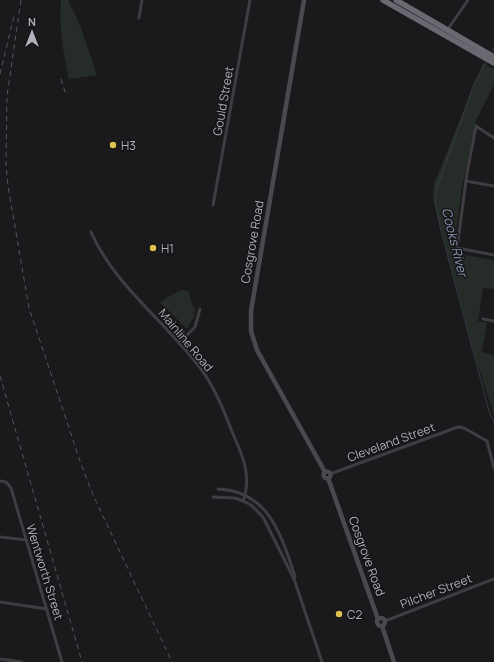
<svg xmlns="http://www.w3.org/2000/svg" width="494" height="662" font-family="Manrope,sans-serif">
	<style>
		.green { fill: #262d28 }
		.lines { fill: none; stroke-linecap: round; stroke-linejoin: round }
		.stream { stroke: #353b43; stroke-width: 1 }
		.street { stroke: #3d3d42; stroke-width: 3 }
		.secondary { stroke: #494a50; stroke-width: 4.5 }
		.highway { stroke: #686971; stroke-width: 5.5 }
		.rail { stroke: #54555b; stroke-width: 1; stroke-dasharray: 5 4; stroke-linecap: butt }
		.poi-dot { fill: #dec250; stroke: #151517; stroke-width: 1.5 }
		.labels { text-anchor: middle; dominant-baseline: central; stroke-width: 3; stroke-linejoin: round; paint-order: stroke }
		.street-label { font-size: 12px; fill: #aeb0ba; stroke: #151517 }
		.poi-label { font-size: 12px; fill: #aeb0ba; stroke: #151517; text-anchor: start }
		.water-label { font-size: 13px; font-style: italic; fill: #8998b0; stroke: #151517 }
	</style>
	<rect width="100%" height="100%" fill="#1a1a1c"/>
	<g class="green">
		<path d="M61,0H68L80,25L97,75L69,79C63,52 59,28 61,0Z"/>
		<polygon points="483,63 494,69 494,85 476,120 462,187 453,253 494,260 494,289 483,288 478,321 487,323 482,352 494,355 494,415 474,353 433,199 434,184"/>
		<polygon points="182,290 188,291 193,307 195,307 194,317 187,329 160,302 167,298 167,297"/>
	</g>
	<g class="lines">
		<g class="stream">
			<polyline points="491,53 494,48"/>
			<polyline points="487,61 474,84 437,188 435,201 441,231 489,411 494,423"/>
		</g>
		<g class="street">
			<polyline points="139,18 142,0"/>
			<polyline points="448,29 468,0"/>
			<polyline points="494,138 476,126 467,173 457,248 494,255"/>
			<polyline points="466,181 494,186"/>
			<polyline points="213,205 250,0"/>
			<path d="M91,232C114,285 167,323 201,369C215,388 224,411 233,434C243,456 252,477 243,501"/>
			<polyline points="483,319 494,321"/>
			<polyline points="179,343 195,327 200,309"/>
			<polyline points="330,474 458,427 464,428 487,441 494,468"/>
			<polyline points="0,481 6,482 11,488 62,662"/>
			<path d="M218,489C269,491 281,535 295,576L294,579"/>
			<polyline points="213,497 235,498 243,501 251,505 263,517 294,579 322,662"/>
			<polyline points="0,537 26,540"/>
			<polyline points="0,602 47,609"/>
			<polyline points="385,621 494,579"/>
			<polyline points="0,659 22,662"/>
		</g>
		<g class="secondary">
			<polyline points="304,0 251,311 251,331 257,350 325,472"/>
			<circle cx="327" cy="475" r="3.5"/>
			<polyline points="328,478 378,619"/>
			<circle cx="381" cy="622" r="4"/>
			<polyline points="382,626 394,662"/>
		</g>
		<g class="highway">
			<polyline points="383,0 494,63"/>
			<polyline points="396,0 494,57"/>
		</g>
		<g class="rail">
			<polyline points="21,0 7,96 6,163 8,186 29,308 81,464 93,495 172,662"/>
			<polyline points="0,74 14,16"/>
			<polyline points="61,79 66,95"/>
			<polyline points="0,376 82,662"/>
		</g>
	</g>
	<g class="poi-dot">
		<circle cx="113" cy="145" r="4"/>
		<circle cx="153" cy="248" r="4"/>
		<circle cx="339" cy="614" r="4"/>
	</g>
	<g class="labels">
		<g class="street-label">
			<text transform="translate(223 101) rotate(-80)">Gould Street</text>
			<text transform="translate(252 242) rotate(-80)">Cosgrove Road</text>
			<text transform="translate(186 340) rotate(50)">Mainline Road</text>
			<text transform="translate(391 442) rotate(-20)">Cleveland Street</text>
			<text transform="translate(367 556) rotate(70)">Cosgrove Road</text>
			<text transform="translate(45 572) rotate(73)">Wentworth Street</text>
			<text transform="translate(436 591) rotate(-21)">Pilcher Street</text>
		</g>
		<g class="poi-label">
			<text x="121" y="145">H3</text>
			<text x="161" y="248">H1</text>
			<text x="347" y="614">C2</text>
		</g>
		<g class="water-label">
			<text transform="translate(455 242) rotate(76)">Cooks River</text>
		</g>
	</g>
	<g transform="translate(32 32)" stroke="#151517" stroke-width="3" paint-order="stroke">
	<path d="M0-3L7 15L0 10L-7 15Z" fill="#aeb0ba"/>
	<text y="-6" font-size="11" font-weight="bold" text-anchor="middle" fill="#aeb0ba">N</text>
	</g>
</svg>
